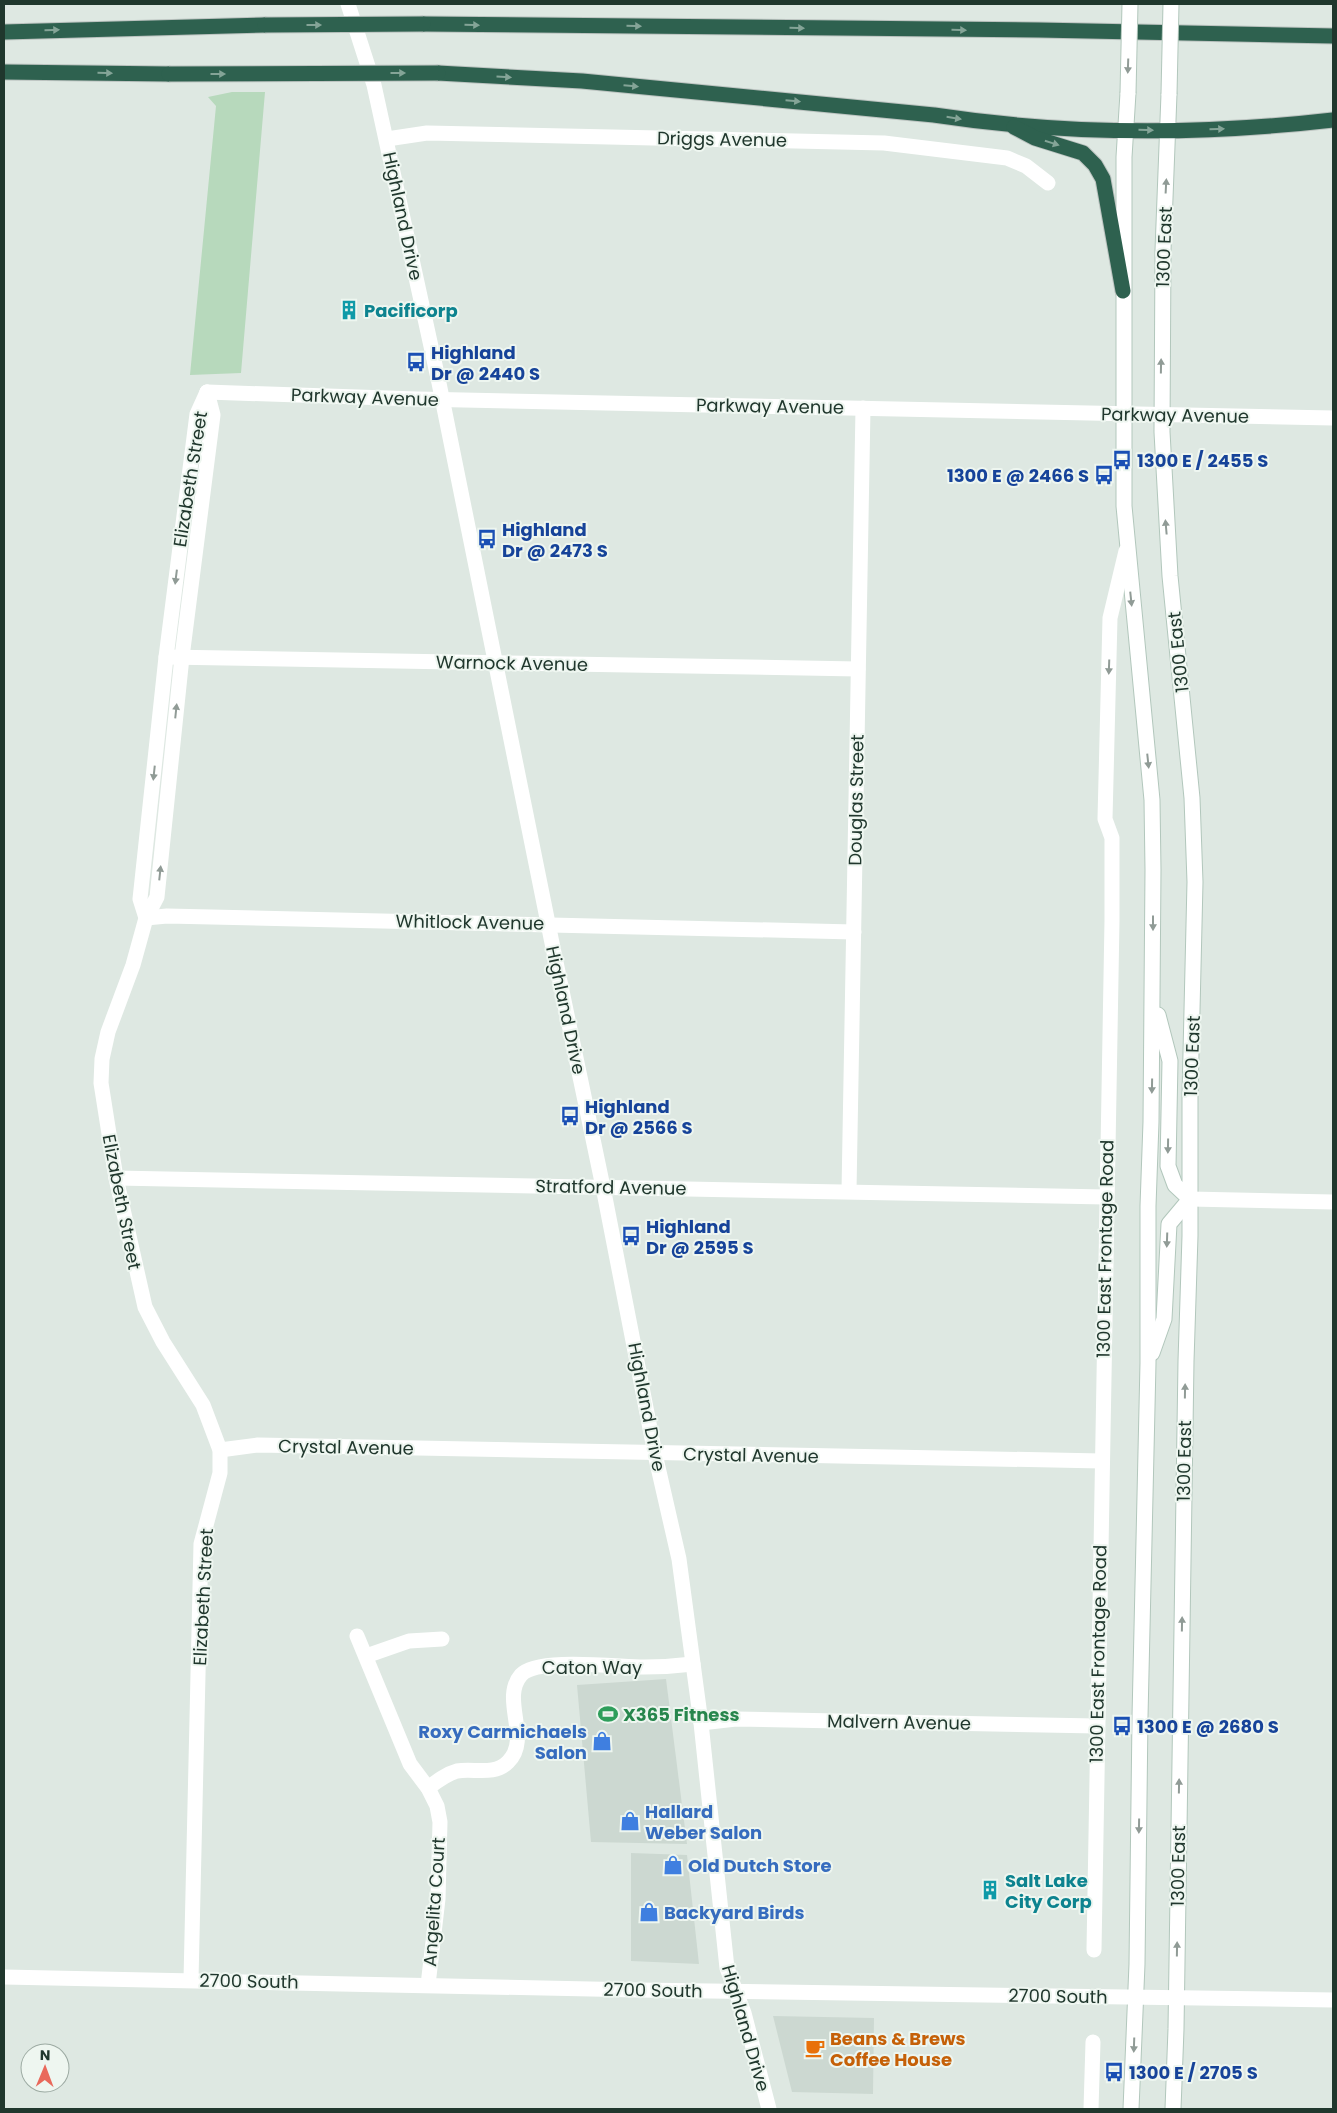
<svg xmlns="http://www.w3.org/2000/svg" width="1337" height="2113" font-family="Poppins,sans-serif">
	<style>
		.built { fill: #ccd8d1 }
		.green { fill: #b7d9bc }
		.lines { fill: none; stroke-linecap: round; stroke-linejoin: round }
		.secondary-casing { stroke: #b2c7bc; stroke-width: 17 }
		.motorway-casing { stroke: #bcc3c0; stroke-width: 17 }
		.minor { stroke: #fff; stroke-width: 15 }
		.tertiary { stroke: #fff; stroke-width: 15 }
		.secondary { stroke: #fff; stroke-width: 15 }
		.motorway { stroke: #2e614f; stroke-width: 15 }
		.secondary-bridge-casing { stroke: #b2c7bc; stroke-width: 17; stroke-linecap: butt }
		.motorway-bridge-casing { stroke: #bcc3c0; stroke-width: 17; stroke-linecap: butt }
		.secondary-bridge { stroke: #fff; stroke-width: 15 }
		.motorway-bridge { stroke: #2e614f; stroke-width: 15 }
		.oneway { fill: #84a497 }
		.oneway2 { fill: #909b96 }
		.labels { text-anchor: middle; dominant-baseline: central; stroke-width: 4; stroke-linejoin: round; paint-order: stroke }
		.street-label { font-size: 18px; fill: #20372d; stroke: #eef6f0 }
		.culture-label { font-size: 18px; font-weight: bold; fill: #0d838f; stroke: #eef6f0; text-anchor: start }
		.transit-label { font-size: 18px; font-weight: bold; fill: #164399; stroke: #eef6f0; text-anchor: start }
		.leisure-label { font-size: 18px; font-weight: bold; fill: #27864d; stroke: #eef6f0; text-anchor: start }
		.shop-label { font-size: 18px; font-weight: bold; fill: #366cbe; stroke: #eef6f0; text-anchor: start }
		.food-label { font-size: 18px; font-weight: bold; fill: #c56008; stroke: #eef6f0; text-anchor: start }
	</style>
	<rect width="100%" height="100%" fill="#dee8e2"/>
	<g class="built">
		<polygon points="666,1679 687,1844 591,1842 577,1685"/>
		<polygon points="631,1853 687,1855 699,1964 631,1961"/>
		<polygon points="773,2016 874,2018 873,2094 792,2092"/>
	</g>
	<polygon class="green" points="232,92 265,92 241,373 190,375 216,106 208,97"/>
	<g class="lines">
		<defs>
			<g id="secondary">
				<polyline points="1128,93 1124,157 1124,506 1152,800 1153,870 1151,1122 1148,1206 1148,1363 1140,1717 1137,1964 1131,2109"/>
				<polyline points="1169,94 1163,250 1162,432 1170,576 1192,798 1195,882 1190,1096 1190,1236 1186,1361 1176,2029 1173,2109"/>
				<polyline points="1152,1353 1164,1319 1169,1224 1190,1199 1175,1185 1168,1166 1170,1061 1158,1015"/>
			</g>
			<g id="motorway">
				<polyline points="423,24 1039,30 1333,36"/>
				<polyline points="4,32 265,25"/>
				<polyline points="4,72 169,74"/>
				<path d="M438,73L582,81L934,115C1065,135 1202,135 1333,120"/>
				<polyline points="1014,127 1035,138 1083,153 1095,165 1103,179 1123,291"/>
			</g>
		</defs>
		<use href="#secondary" class="secondary-casing"/>
		<use href="#motorway" class="motorway-casing"/>
		<g class="minor">
			<polyline points="387,139 427,133 884,143 1007,158 1026,166 1048,183"/>
			<polyline points="207,392 417,399 1333,418"/>
			<polyline points="166,657 858,669"/>
			<polyline points="146,918 167,916 854,932"/>
			<polyline points="146,918 140,899 166,657 197,414 207,392"/>
			<polyline points="116,1178 1106,1197"/>
			<polyline points="849,1191 863,408"/>
			<polyline points="1190,1199 1333,1202"/>
			<polyline points="220,1450 258,1445 1102,1461"/>
			<polyline points="357,1636 410,1764 428,1788 437,1806 440,1822 438,1899 428,1985"/>
			<polyline points="366,1656 409,1641 442,1639"/>
			<polyline points="701,1723 736,1719 1097,1726"/>
			<path d="M428,1788C437,1781 446,1774 457,1771C474,1768 494,1776 508,1762C532,1739 500,1699 521,1675C537,1657 618,1667 644,1667C660,1667 677,1666 693,1664"/>
			<polyline points="1094,1950 1112,920 1112,838 1105,819 1110,618 1126,551"/>
			<polyline points="191,1980 201,1544 220,1473 220,1450 203,1405 163,1342 145,1307 116,1178 101,1083 102,1059 108,1032 133,965 146,918 157,897 182,657 213,415 207,392"/>
			<polyline points="1091,2109 1093,2042"/>
		</g>
		<g class="tertiary">
			<polyline points="348,4 374,85 439,383 552,943 603,1187 655,1454 679,1559 701,1723 727,1968 744,2013 769,2109"/>
			<polyline points="4,1977 638,1990 1333,2000"/>
		</g>
		<use href="#secondary" class="secondary"/>
		<use href="#motorway" class="motorway"/>
		<defs>
			<g id="secondary-bridge">
				<polyline points="1128,93 1130,4"/>
				<polyline points="1169,94 1171,4"/>
			</g>
			<g id="motorway-bridge">
				<polyline points="265,25 423,24"/>
				<polyline points="169,74 438,73"/>
			</g>
		</defs>
		<use href="#secondary-bridge" class="secondary-bridge-casing"/>
		<use href="#motorway-bridge" class="motorway-bridge-casing"/>
		<use href="#secondary-bridge" class="secondary-bridge"/>
		<use href="#motorway-bridge" class="motorway-bridge"/>
	</g>
	<defs><path id="oneway-solid" d="M-6-.8H1V-3.2L6.5 0L1 3.2V.8H-6Z" transform="scale(1.25)"/></defs>
	<g class="oneway">
		<use href="#oneway-solid" transform="translate(314 25)"/>
		<use href="#oneway-solid" transform="translate(472 25) rotate(1)"/>
		<use href="#oneway-solid" transform="translate(634 26) rotate(1)"/>
		<use href="#oneway-solid" transform="translate(797 28) rotate(1)"/>
		<use href="#oneway-solid" transform="translate(52 30) rotate(-1)"/>
		<use href="#oneway-solid" transform="translate(959 30) rotate(1)"/>
		<use href="#oneway-solid" transform="translate(105 73) rotate(1)"/>
		<use href="#oneway-solid" transform="translate(398 73)"/>
		<use href="#oneway-solid" transform="translate(218 74)"/>
		<use href="#oneway-solid" transform="translate(504 77) rotate(3)"/>
		<use href="#oneway-solid" transform="translate(631 86) rotate(5)"/>
		<use href="#oneway-solid" transform="translate(793 101) rotate(5)"/>
		<use href="#oneway-solid" transform="translate(954 118) rotate(9)"/>
		<use href="#oneway-solid" transform="translate(1217 129) rotate(-2)"/>
		<use href="#oneway-solid" transform="translate(1146 130) rotate(1)"/>
		<use href="#oneway-solid" transform="translate(1052 143) rotate(18)"/>
	</g>
	<g class="oneway2">
		<use href="#oneway-solid" transform="translate(1128 66) rotate(92)"/>
		<use href="#oneway-solid" transform="translate(1166 186) rotate(-87)"/>
		<use href="#oneway-solid" transform="translate(1161 366) rotate(-89)"/>
		<use href="#oneway-solid" transform="translate(1166 527) rotate(-95)"/>
		<use href="#oneway-solid" transform="translate(176 577) rotate(97)"/>
		<use href="#oneway-solid" transform="translate(1131 599) rotate(84)"/>
		<use href="#oneway-solid" transform="translate(1109 667) rotate(92)"/>
		<use href="#oneway-solid" transform="translate(176 711) rotate(-84)"/>
		<use href="#oneway-solid" transform="translate(1148 761) rotate(84)"/>
		<use href="#oneway-solid" transform="translate(154 773) rotate(96)"/>
		<use href="#oneway-solid" transform="translate(160 873) rotate(-84)"/>
		<use href="#oneway-solid" transform="translate(1153 923) rotate(90)"/>
		<use href="#oneway-solid" transform="translate(1152 1086) rotate(91)"/>
		<use href="#oneway-solid" transform="translate(1168 1146) rotate(91)"/>
		<use href="#oneway-solid" transform="translate(1167 1240) rotate(92)"/>
		<use href="#oneway-solid" transform="translate(1185 1391) rotate(-89)"/>
		<use href="#oneway-solid" transform="translate(1182 1624) rotate(-89)"/>
		<use href="#oneway-solid" transform="translate(1179 1786) rotate(-89)"/>
		<use href="#oneway-solid" transform="translate(1139 1826) rotate(91)"/>
		<use href="#oneway-solid" transform="translate(1177 1949) rotate(-89)"/>
		<use href="#oneway-solid" transform="translate(1134 2045) rotate(92)"/>
	</g>
	<defs>
		<symbol id="building-bare" viewBox="-9 -9 18 18"><path d="M-4-6H4V6H1V3H-1V6H-4ZM-2.5-4.3h1.7v1.8h-1.7ZM.8-4.3h1.7v1.8H.8ZM-2.5-1h1.7V.8h-1.7ZM.8-1h1.7V.8H.8Z" fill="#0f9aa8" stroke="#eef6f0" stroke-width="2.5" paint-order="stroke"/></symbol>
		<symbol id="bus-bare" viewBox="-9 -9 18 18"><path d="M-5-6H5V4H4V6H2V4H-2V6H-4V4H-5ZM-3.5-4V0h7V-4ZM-3.5 1.2v1.5H-2V1.2ZM2 1.2v1.5H3.5V1.2Z" fill="#1a4fb4" stroke="#eef6f0" stroke-width="2.5" paint-order="stroke"/></symbol>
		<symbol id="stadium-bare" viewBox="-9 -9 18 18"><path d="M0-5a6.5 5 0 1 0 0 10a6.5 5 0 1 0 0-10ZM-3.5-1.8h7v3.6h-7Z" fill="#2e9e5b" stroke="#eef6f0" stroke-width="2.5" paint-order="stroke"/></symbol>
		<symbol id="shop-bare" viewBox="-9 -9 18 18"><path d="M-5-2.5h2.3a2.7 3.5 0 0 1 5.4 0H5L5.5 6h-11ZM-1.5-2.5h3a1.5 2.3 0 0 0-3 0Z" fill="#3f7fe0" stroke="#eef6f0" stroke-width="2.5" paint-order="stroke"/></symbol>
		<symbol id="cafe-bare" viewBox="-9 -9 18 18"><path d="M-5.5-4.5H6V0H3Q3 3.5 0 3.5H-2.5Q-5.5 3.5-5.5 0ZM3-3.2v2h1.7v-2ZM-6 4.5H4V6H-6Z" fill="#e8710a" stroke="#eef6f0" stroke-width="2.5" paint-order="stroke"/></symbol>
	</defs>
	<g fill-rule="evenodd">
		<use href="#building-bare" x="335" y="296" width="28" height="28"/>
		<use href="#bus-bare" x="402" y="348" width="28" height="28"/>
		<use href="#bus-bare" x="1108" y="446" width="28" height="28"/>
		<use href="#bus-bare" x="1090" y="461" width="28" height="28"/>
		<use href="#bus-bare" x="473" y="525" width="28" height="28"/>
		<use href="#bus-bare" x="556" y="1102" width="28" height="28"/>
		<use href="#bus-bare" x="617" y="1222" width="28" height="28"/>
		<use href="#stadium-bare" x="594" y="1700" width="28" height="28"/>
		<use href="#bus-bare" x="1108" y="1712" width="28" height="28"/>
		<use href="#shop-bare" x="588" y="1727" width="28" height="28"/>
		<use href="#shop-bare" x="616" y="1807" width="28" height="28"/>
		<use href="#shop-bare" x="659" y="1851" width="28" height="28"/>
		<use href="#building-bare" x="976" y="1876" width="28" height="28"/>
		<use href="#shop-bare" x="635" y="1898" width="28" height="28"/>
		<use href="#cafe-bare" x="801" y="2034" width="28" height="28"/>
		<use href="#bus-bare" x="1100" y="2058" width="28" height="28"/>
	</g>
	<g class="labels">
		<g class="street-label">
			<text transform="translate(722 139) rotate(1)">Driggs Avenue</text>
			<text transform="translate(403 216) rotate(78)">Highland Drive</text>
			<text transform="translate(1164 247) rotate(-88)">1300 East</text>
			<text transform="translate(365 397) rotate(2)">Parkway Avenue</text>
			<text transform="translate(770 406) rotate(1)">Parkway Avenue</text>
			<text transform="translate(1175 415) rotate(1)">Parkway Avenue</text>
			<text transform="translate(190 479) rotate(-81)">Elizabeth Street</text>
			<text transform="translate(1178 652) rotate(-96)">1300 East</text>
			<text transform="translate(512 663) rotate(1)">Warnock Avenue</text>
			<text transform="translate(856 800) rotate(-89)">Douglas Street</text>
			<text transform="translate(470 922) rotate(1)">Whitlock Avenue</text>
			<text transform="translate(566 1010) rotate(78)">Highland Drive</text>
			<text transform="translate(1192 1056) rotate(-88)">1300 East</text>
			<text transform="translate(611 1187) rotate(1)">Stratford Avenue</text>
			<text transform="translate(122 1202) rotate(79)">Elizabeth Street</text>
			<text transform="translate(1105 1249) rotate(-89)">1300 East Frontage Road</text>
			<text transform="translate(647 1407) rotate(79)">Highland Drive</text>
			<text transform="translate(346 1447) rotate(1)">Crystal Avenue</text>
			<text transform="translate(751 1455) rotate(1)">Crystal Avenue</text>
			<text transform="translate(1184 1461) rotate(-89)">1300 East</text>
			<text transform="translate(203 1597) rotate(-87)">Elizabeth Street</text>
			<text transform="translate(1098 1654) rotate(-89)">1300 East Frontage Road</text>
			<text x="592" y="1667">Caton Way</text>
			<text transform="translate(899 1722) rotate(1)">Malvern Avenue</text>
			<text transform="translate(1178 1866) rotate(-89)">1300 East</text>
			<text transform="translate(434 1902) rotate(-86)">Angelita Court</text>
			<text transform="translate(249 1981) rotate(1)">2700 South</text>
			<text transform="translate(653 1990) rotate(1)">2700 South</text>
			<text transform="translate(1058 1996) rotate(1)">2700 South</text>
			<text transform="translate(746 2028) rotate(74)">Highland Drive</text>
		</g>
		<g class="culture-label">
			<text x="364" y="310">Pacificorp</text>
			<text x="1005" y="1880">Salt Lake<tspan x="1005" dy="21">City Corp</tspan></text>
		</g>
		<g class="transit-label">
			<text x="431" y="352">Highland<tspan x="431" dy="21">Dr @ 2440 S</tspan></text>
			<text x="1137" y="460">1300 E / 2455 S</text>
			<text x="1089" y="475" text-anchor="end">1300 E @ 2466 S</text>
			<text x="502" y="529">Highland<tspan x="502" dy="21">Dr @ 2473 S</tspan></text>
			<text x="585" y="1106">Highland<tspan x="585" dy="21">Dr @ 2566 S</tspan></text>
			<text x="646" y="1226">Highland<tspan x="646" dy="21">Dr @ 2595 S</tspan></text>
			<text x="1137" y="1726">1300 E @ 2680 S</text>
			<text x="1129" y="2072">1300 E / 2705 S</text>
		</g>
		<g class="leisure-label">
			<text x="623" y="1714">X365 Fitness</text>
		</g>
		<g class="shop-label">
			<text x="587" y="1731" text-anchor="end">Roxy Carmichaels<tspan x="587" dy="21">Salon</tspan></text>
			<text x="645" y="1811">Hallard<tspan x="645" dy="21">Weber Salon</tspan></text>
			<text x="688" y="1865">Old Dutch Store</text>
			<text x="664" y="1912">Backyard Birds</text>
		</g>
		<g class="food-label">
			<text x="830" y="2038">Beans &amp; Brews<tspan x="830" dy="21">Coffee House</tspan></text>
		</g>
	</g>
	<rect width="1337" height="2113" fill="none" stroke="#20372d" stroke-width="10"/>
	<g transform="translate(45 2068) rotate(1)"><circle r="24" fill="#eef6f0" stroke="#9caaa2"/>
	<path d="M0-4L9 19L0 12L-9 19Z" fill="#e9695b"/>
	<text y="-8" font-size="14" font-weight="bold" text-anchor="middle" fill="#20372d">N</text>
	</g>
</svg>
